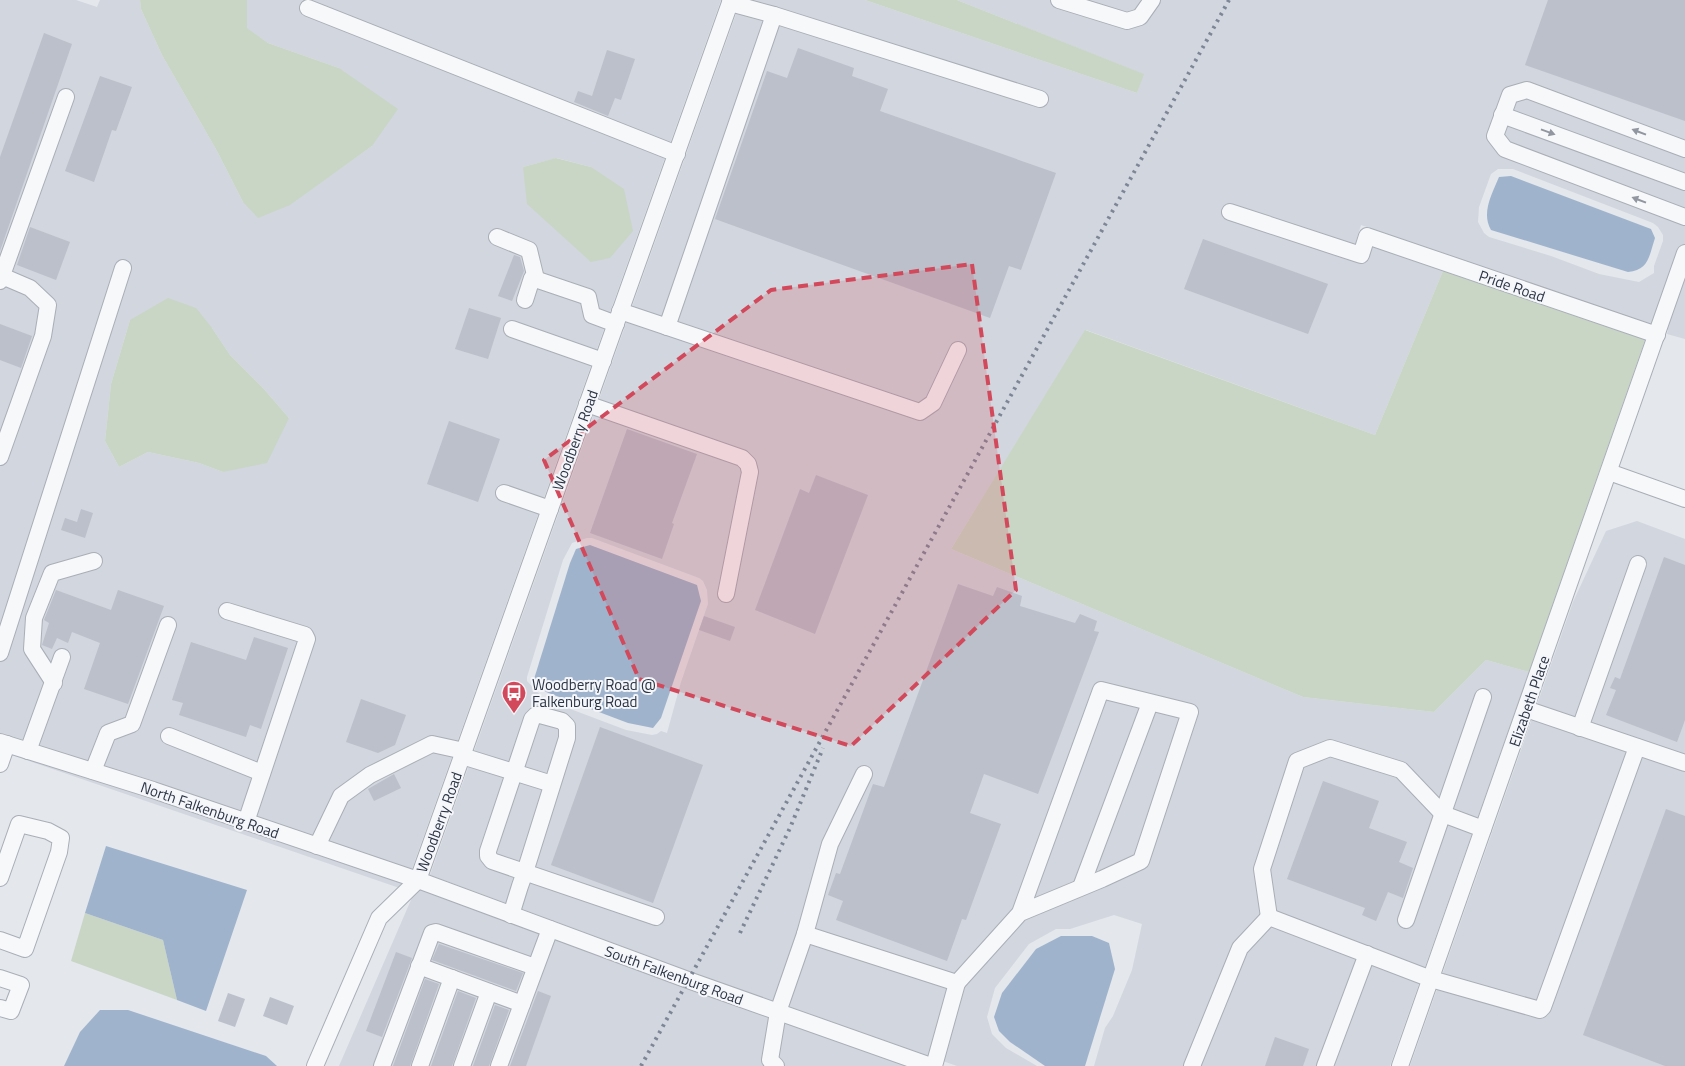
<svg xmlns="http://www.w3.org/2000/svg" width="1685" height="1066" font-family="'Titillium Web',sans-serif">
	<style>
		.built { fill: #d2d6de; fill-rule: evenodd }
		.green { fill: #c9d6c5 }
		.water { fill: #9fb4cc }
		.building { fill: #bbc0ca }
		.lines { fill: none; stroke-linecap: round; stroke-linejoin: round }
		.minor-casing { stroke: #a9aeb7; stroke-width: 18 }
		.minor { stroke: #f7f8fa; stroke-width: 16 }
		.rail { stroke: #7d8696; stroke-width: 4; stroke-dasharray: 2.5 5; stroke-linecap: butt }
		.oneway { fill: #9196a0 }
		.marked { fill: #d1495b; fill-opacity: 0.2; stroke: #d1495b; stroke-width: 4; stroke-dasharray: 10 6; stroke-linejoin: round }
		.labels { text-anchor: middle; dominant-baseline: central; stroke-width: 4; stroke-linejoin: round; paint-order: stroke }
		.street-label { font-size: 15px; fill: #2b3445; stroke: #f4f6f9 }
		.poi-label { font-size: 15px; fill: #2b3445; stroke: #f4f6f9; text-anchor: start }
	</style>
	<rect width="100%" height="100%" fill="#e4e7ec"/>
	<g class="built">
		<path d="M0,0H76L97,7L100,0H140L141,9L162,55L217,151L243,202L290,204L372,146L339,68L268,43L246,28L247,0H721L412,869L156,783L0,734ZM557,158L591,167H523ZM130,320L212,328L230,355L263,388L289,418L223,472L199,463L148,452L119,467L105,441L111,384Z"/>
		<path d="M741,0H865L1137,93L1143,74L957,0H1685V339L1667,334L1668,330L1361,225L1356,241L1443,271L1375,435L1086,330L951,549L1303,697L1434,712L1486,660L1529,672L1390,1066H1094L1105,1028L1113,1016L1132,970L1142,924L1114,915L1070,929H1056L1029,944L995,988L987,1017L992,1034L1006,1048L1037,1066H957L696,974L430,875ZM1498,169H1513L1653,223L1658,227L1663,235V241L1654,266V273L1639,282L1599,274L1551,256L1489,237L1484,233L1478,222L1479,207L1491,174ZM587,538H592L699,578L703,581L707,590L708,604L681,682L667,733L661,731L657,734L652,735L626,730L544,699L527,681V677L563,560L572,543Z"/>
		<polygon points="1637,521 1685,539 1685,1066 1410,1066 1573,602 1606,531"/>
		<polygon points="0,751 151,798 415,888 688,989 907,1066 339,1066 414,893"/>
	</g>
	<g class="green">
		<polygon points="140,0 247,0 247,28 268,43 339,68 398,109 372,146 290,205 258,218 243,202 217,151 162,55 141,9"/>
		<polygon points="865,0 957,0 1144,74 1137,93"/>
		<polygon points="556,158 591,167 624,189 633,231 610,258 591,262 527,204 523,167"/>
		<polygon points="1443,271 1645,340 1529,672 1486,660 1434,712 1303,697 951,549 1085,330 1375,435"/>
		<polygon points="168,298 196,308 212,328 230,355 263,388 289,418 267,463 223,472 199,463 148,452 119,467 105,441 111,384 130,320"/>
		<polygon points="85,913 163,940 177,1000 71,961"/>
	</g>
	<g class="water">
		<path d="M1511,176L1651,229L1655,238C1649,256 1649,270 1628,272L1491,230C1481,213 1492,194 1499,177Z"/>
		<polygon points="590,545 697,585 701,601 661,718 653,728 628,723 546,692 534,679 570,563 576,549"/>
		<polygon points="106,846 247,890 206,1011 177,1000 163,940 85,913"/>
		<polygon points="1061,936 1092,936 1109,943 1115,969 1085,1066 1045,1066 1010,1042 999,1031 994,1017 1002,993 1036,949"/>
		<polygon points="100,1010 128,1010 266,1056 277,1066 64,1066 80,1032"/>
	</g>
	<g class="building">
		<polygon points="1548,0 1685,0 1685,121 1525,65"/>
		<polygon points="44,33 72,44 0,251 0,157"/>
		<polygon points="798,48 854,68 852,76 888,89 880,111 1056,173 1021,270 1009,266 990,318 715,219 767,71 787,78"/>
		<polygon points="607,50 635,59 621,100 615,98 608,116 574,102 578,91 592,96"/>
		<polygon points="100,76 132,87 116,131 112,130 94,182 65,171"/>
		<polygon points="30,227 70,242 56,280 17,265"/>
		<polygon points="1203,239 1328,284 1308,334 1184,289"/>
		<polygon points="514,255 520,257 524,271 512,301 498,296"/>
		<polygon points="469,308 501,318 488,359 455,349"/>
		<polygon points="0,324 32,336 21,368 0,360"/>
		<polygon points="449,421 500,439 478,502 427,484"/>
		<polygon points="627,429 697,454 672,523 674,524 662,559 590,533"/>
		<polygon points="816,475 868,495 815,634 755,610 800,489 809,493"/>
		<polygon points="81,509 93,513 85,538 61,530 65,518 77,522"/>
		<polygon points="1664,557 1685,565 1685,720 1677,742 1606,715 1616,690 1610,688 1615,677 1620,679"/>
		<polygon points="958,584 993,596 997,587 1022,596 1020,606 1075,623 1080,614 1097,621 1094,631 1099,632 1038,794 984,774 970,813 1001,824 966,920 962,919 947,961 836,920 843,901 828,895 836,873 840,874 873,784 884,787"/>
		<polygon points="56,590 111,610 118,590 164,606 128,704 84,689 100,643 72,632 68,643 57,638 52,649 42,645 49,623 44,620"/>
		<polygon points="704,616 735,627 730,641 699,630"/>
		<polygon points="254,637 288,648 261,729 250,725 246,737 179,715 183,703 172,700 191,642 246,660"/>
		<polygon points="361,699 406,715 395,745 378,753 346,742"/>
		<polygon points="600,727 703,765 653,903 551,865"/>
		<polygon points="394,774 401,788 374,801 368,789"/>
		<polygon points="1323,781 1379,801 1369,828 1407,842 1399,862 1413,868 1403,898 1388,892 1376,921 1362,915 1365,908 1287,879"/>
		<polygon points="1666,809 1685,816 1685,1066 1665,1066 1583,1035"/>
		<polygon points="439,944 523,973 516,991 432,960"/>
		<polygon points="396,952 412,958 382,1037 366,1031"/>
		<polygon points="425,979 439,984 410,1066 393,1066"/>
		<polygon points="458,991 476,998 452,1066 431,1066"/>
		<polygon points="538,991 551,996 526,1066 510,1066"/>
		<polygon points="228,993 245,999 235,1027 218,1021"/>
		<polygon points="270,997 294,1006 287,1025 263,1016"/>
		<polygon points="495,1005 509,1010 489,1066 473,1066"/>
		<polygon points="1275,1037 1309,1049 1303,1066 1265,1066"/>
	</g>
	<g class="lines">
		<defs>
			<g id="minor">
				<polyline points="1059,0 1127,21 1140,17 1152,0"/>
				<polyline points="730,3 774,15 1040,99"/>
				<polyline points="308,8 677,154"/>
				<polyline points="1502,115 1685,182"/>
				<polyline points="1685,149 1527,90 1510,95 1495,136 1505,149 1685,217"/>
				<polyline points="1230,212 1361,255 1367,236 1657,335"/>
				<polyline points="497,237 529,250 536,279"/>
				<polyline points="0,281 66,97"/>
				<polyline points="525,300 532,278 588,297 592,315 616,324"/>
				<polyline points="620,311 920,412 933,403 958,350"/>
				<polyline points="667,327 774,15"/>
				<polyline points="512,329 603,361"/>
				<polyline points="587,404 742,458 748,464 750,472 726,594"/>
				<polyline points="0,457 43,336 48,305 30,288 2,276"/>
				<polyline points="1609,472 1685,499"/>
				<polyline points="504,493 550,509"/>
				<polyline points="227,611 305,635 307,639 246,822"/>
				<polyline points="0,653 123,268"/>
				<polyline points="54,683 32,649 34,618 52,573 94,561"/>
				<polyline points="1526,709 1685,763"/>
				<polyline points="1580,728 1638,564"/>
				<polyline points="169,736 262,773"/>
				<polyline points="0,742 153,790 418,880 688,980 931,1066"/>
				<polyline points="28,751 62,657"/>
				<polyline points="462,756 552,784"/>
				<polyline points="0,764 7,744"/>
				<polyline points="93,771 108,733 132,724 168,625"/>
				<polyline points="864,774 830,844 805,934 957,983 934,1066"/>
				<polyline points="317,846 341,796 370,775 432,744 464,751"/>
				<polyline points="0,878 19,824 48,831 61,838 59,852 25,949 0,940"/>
				<polyline points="1081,887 1150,703"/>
				<polyline points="511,915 520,886 525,872 567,738 567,726 562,721 540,715 536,715 532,719 488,851 488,856 492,861 656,917"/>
				<polyline points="1269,917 1262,869 1297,761 1330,748 1401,770 1443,814 1483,829"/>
				<polyline points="1406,920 1483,697"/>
				<polyline points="419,966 522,1004"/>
				<polyline points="0,978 21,985 11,1011 0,1008"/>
				<polyline points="957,983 1020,913 1101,690 1190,712 1141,861 1102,879 1020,913"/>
				<polyline points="315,1066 379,918 418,880 731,0"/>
				<polyline points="382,1066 432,933 436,932 535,967"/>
				<polyline points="420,1066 452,978"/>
				<polyline points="462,1066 489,992"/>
				<polyline points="499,1066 550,929"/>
				<polyline points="776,1066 770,1060 778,1012 805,934"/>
				<polyline points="1192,1066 1240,948 1269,917 1431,979 1540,1010 1543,1007 1637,747"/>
				<polyline points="1325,1066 1367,954"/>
				<polyline points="1400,1066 1685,253"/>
			</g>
		</defs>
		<use href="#minor" class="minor-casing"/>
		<use href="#minor" class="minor"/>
		<g class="rail">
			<polyline points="740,933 790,828 823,748"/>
			<polyline points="641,1066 1229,0"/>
		</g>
	</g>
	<defs><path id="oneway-solid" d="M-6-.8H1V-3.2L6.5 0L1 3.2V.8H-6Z" transform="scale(1.25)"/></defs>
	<g class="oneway">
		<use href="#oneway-solid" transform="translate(1548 132) rotate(20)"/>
		<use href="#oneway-solid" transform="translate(1639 132) rotate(-159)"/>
		<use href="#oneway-solid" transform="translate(1639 200) rotate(-159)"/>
	</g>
	<path class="marked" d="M972,264L1016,590L851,746L639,679L544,460L771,290Z"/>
	<defs>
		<symbol id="bus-pin" viewBox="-11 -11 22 30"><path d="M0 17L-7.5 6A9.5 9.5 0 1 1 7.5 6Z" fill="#d1495b" stroke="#f4f6f9"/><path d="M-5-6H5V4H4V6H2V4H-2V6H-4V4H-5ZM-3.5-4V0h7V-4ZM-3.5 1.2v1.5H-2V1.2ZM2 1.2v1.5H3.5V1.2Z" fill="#fff"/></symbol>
	</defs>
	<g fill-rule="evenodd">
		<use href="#bus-pin" x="500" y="679" width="28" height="38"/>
	</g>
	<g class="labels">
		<g class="street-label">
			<text transform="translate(1512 286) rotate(19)">Pride Road</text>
			<text transform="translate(575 440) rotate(-70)">Woodberry Road</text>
			<text transform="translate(1529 701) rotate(-71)">Elizabeth Place</text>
			<text transform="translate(210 810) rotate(19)">North Falkenburg Road</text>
			<text transform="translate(439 822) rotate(-70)">Woodberry Road</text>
			<text transform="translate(674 975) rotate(20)">South Falkenburg Road</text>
		</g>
		<g class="poi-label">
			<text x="532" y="684">Woodberry Road @<tspan x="532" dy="17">Falkenburg Road</tspan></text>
		</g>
	</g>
</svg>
